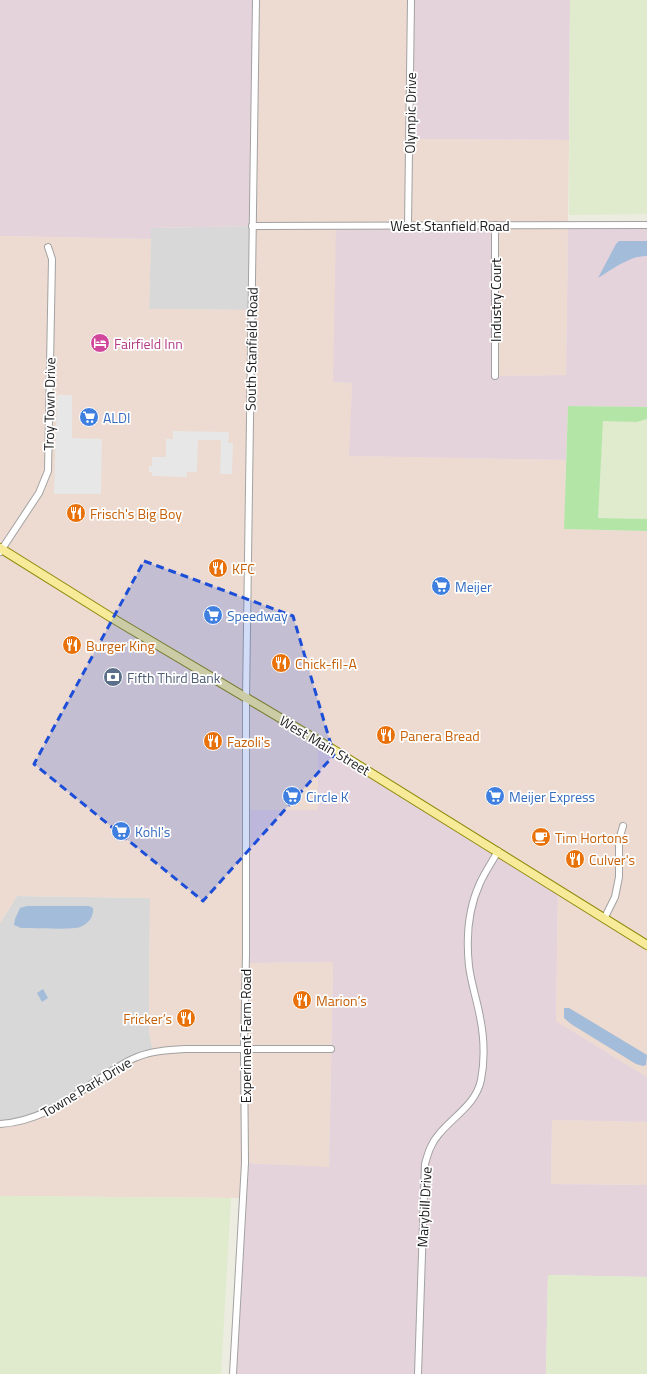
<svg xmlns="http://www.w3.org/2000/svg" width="647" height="1374" font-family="'Titillium Web',sans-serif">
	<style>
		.residential { fill: #d9d8d8 }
		.commercial { fill: #eddad0 }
		.industrial { fill: #e5d3dc }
		.farmland { fill: #dfebcc }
		.grass { fill: #b3e5a7 }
		.parking { fill: #e7e7e7 }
		.water { fill: #a2bcd9 }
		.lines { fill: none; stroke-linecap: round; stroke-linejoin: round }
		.minor-casing { stroke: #a2a2a2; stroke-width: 8 }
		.major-casing { stroke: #8c8806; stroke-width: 10 }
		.minor { stroke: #fff; stroke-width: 6 }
		.major { stroke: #f7eb9a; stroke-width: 8 }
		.marked { fill: #1d4ed8; fill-opacity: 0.2; stroke: #1d4ed8; stroke-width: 3; stroke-dasharray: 8 5; stroke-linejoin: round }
		.labels { text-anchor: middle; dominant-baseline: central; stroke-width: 3.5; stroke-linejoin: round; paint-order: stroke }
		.street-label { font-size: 14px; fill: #1b1b1b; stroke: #fff }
		.hotel-label { font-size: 14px; fill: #b23c85; stroke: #fff; text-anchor: start }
		.shop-label { font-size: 14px; fill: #366cbe; stroke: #fff; text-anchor: start }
		.food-label { font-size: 14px; fill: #c56008; stroke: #fff; text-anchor: start }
		.service-label { font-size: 14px; fill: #4e5e75; stroke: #fff; text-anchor: start }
	</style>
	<rect width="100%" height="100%" fill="#ecece0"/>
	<g class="residential">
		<polygon points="252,226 251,310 149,309 151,228"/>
		<polygon points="17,896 150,898 149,1031 153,1052 55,1108 0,1124 0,923"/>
	</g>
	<g class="commercial">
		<polygon points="256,0 411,0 409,139 569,140 566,375 495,376 333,382 352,383 350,456 566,460 564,529 647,531 647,1077 556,1021 558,890 318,741 318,810 247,810 246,963 333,962 329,1168 245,1163 243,1198 0,1196 0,1124 41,1114 127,1061 153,1052 149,1031 150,898 17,896 0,923 0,236 151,239 149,309 251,310"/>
		<polygon points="552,1120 647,1122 647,1185 551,1184"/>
	</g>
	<g class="industrial">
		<polygon points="0,0 256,0 252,226 151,228 151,239 0,236"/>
		<polygon points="411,0 570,0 569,140 409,139"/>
		<polygon points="495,225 495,376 566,375 568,225 647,225 647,407 568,406 566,460 349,456 352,383 333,382 336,226"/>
		<polygon points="318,741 558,890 556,1021 647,1077 647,1122 552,1120 551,1184 647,1185 647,1277 548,1275 546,1374 233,1374 245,1163 329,1167 333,962 246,963 246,810 318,810"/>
	</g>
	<g class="farmland">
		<polygon points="570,0 647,0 647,214 569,215"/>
		<polygon points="647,419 647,519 597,518 603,420 637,422"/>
		<polygon points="0,1196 231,1198 221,1374 0,1374"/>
		<polygon points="548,1275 647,1277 647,1374 546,1374"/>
	</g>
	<polygon class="grass" points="568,406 647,407 647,419 637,422 603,421 598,518 647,519 647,531 564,529"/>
	<g class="parking">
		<polygon points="57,395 72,395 72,438 102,439 101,494 54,494"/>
		<polygon points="173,431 229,432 228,443 233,443 232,474 220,474 221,440 198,440 197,472 187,472 187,477 152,476 152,472 149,472 149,466 152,466 152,457 166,457 166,439 173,439"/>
	</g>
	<g class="water">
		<path d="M619,241H647V256C631,255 611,270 598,278L616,244Z"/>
		<path d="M27,906H89L93,908C94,917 88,924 80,927C75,930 30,928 21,928L14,925L15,919L20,908Z"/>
		<polygon points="43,989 48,998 42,1002 37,993"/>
		<polygon points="564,1008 569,1008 647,1055 646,1065 643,1066 636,1064 571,1024 564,1018"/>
	</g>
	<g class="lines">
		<defs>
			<g id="minor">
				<polyline points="408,225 411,0"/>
				<polyline points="495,225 495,376"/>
				<polyline points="252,226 647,225"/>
				<polyline points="0,552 39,493 48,471 52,259 48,247"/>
				<polyline points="604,919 615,897 619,877 619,840 623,826"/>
				<path d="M0,1124C44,1121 72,1096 107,1074C117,1068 126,1061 137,1057C152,1051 168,1050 185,1049H331"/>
				<polyline points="233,1374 245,1163 244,1049 246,954 246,698 256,0"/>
				<path d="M418,1374L425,1164C428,1153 431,1143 439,1134C454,1116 476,1104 481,1080C485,1059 484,1037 480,1017C477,1000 471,983 469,966C466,938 468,909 480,883C485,872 492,862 498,851"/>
			</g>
			<polyline id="major" points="0,548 112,618 329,747 647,945"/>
		</defs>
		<use href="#minor" class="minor-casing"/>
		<use href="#major" class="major-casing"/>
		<use href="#minor" class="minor"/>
		<use href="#major" class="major"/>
	</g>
	<path class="marked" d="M144,561L293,616L334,755L203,901L34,764Z"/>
	<defs>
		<symbol id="hotel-disc" viewBox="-11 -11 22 22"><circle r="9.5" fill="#d1479c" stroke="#fff"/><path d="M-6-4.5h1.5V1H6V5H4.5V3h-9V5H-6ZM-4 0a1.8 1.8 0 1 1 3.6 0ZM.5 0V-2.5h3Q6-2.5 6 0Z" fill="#fff"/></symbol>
		<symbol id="supermarket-disc" viewBox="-11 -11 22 22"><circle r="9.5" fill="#3f7fe0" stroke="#fff"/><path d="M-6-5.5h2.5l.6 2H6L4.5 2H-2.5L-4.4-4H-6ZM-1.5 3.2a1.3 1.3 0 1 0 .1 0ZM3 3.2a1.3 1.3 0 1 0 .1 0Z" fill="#fff"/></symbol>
		<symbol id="restaurant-disc" viewBox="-11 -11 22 22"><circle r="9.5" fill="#e8710a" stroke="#fff"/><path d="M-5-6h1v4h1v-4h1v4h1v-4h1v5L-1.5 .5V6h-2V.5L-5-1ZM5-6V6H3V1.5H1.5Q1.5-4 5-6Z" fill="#fff"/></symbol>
		<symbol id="bank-disc" viewBox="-11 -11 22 22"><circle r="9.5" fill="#5c6f8a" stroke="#fff"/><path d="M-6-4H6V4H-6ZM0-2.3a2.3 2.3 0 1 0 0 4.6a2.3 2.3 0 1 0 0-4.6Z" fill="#fff"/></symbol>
		<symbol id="cafe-disc" viewBox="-11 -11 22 22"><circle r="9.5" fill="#e8710a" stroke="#fff"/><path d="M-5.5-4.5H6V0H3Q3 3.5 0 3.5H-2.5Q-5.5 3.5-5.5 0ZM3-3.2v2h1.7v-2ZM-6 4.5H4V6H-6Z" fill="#fff"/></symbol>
	</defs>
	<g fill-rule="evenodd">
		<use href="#hotel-disc" x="89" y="332" width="22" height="22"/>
		<use href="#supermarket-disc" x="78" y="406" width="22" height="22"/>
		<use href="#restaurant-disc" x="65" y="502" width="22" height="22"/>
		<use href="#restaurant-disc" x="207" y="557" width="22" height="22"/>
		<use href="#supermarket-disc" x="430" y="575" width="22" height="22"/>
		<use href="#supermarket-disc" x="202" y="604" width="22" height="22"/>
		<use href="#restaurant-disc" x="61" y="634" width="22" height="22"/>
		<use href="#restaurant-disc" x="270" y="652" width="22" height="22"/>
		<use href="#bank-disc" x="102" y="666" width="22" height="22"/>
		<use href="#restaurant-disc" x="375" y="724" width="22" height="22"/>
		<use href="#restaurant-disc" x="202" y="730" width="22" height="22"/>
		<use href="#supermarket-disc" x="281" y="785" width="22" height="22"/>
		<use href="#supermarket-disc" x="484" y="785" width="22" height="22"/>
		<use href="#supermarket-disc" x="110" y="820" width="22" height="22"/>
		<use href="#cafe-disc" x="530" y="826" width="22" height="22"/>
		<use href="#restaurant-disc" x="564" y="848" width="22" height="22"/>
		<use href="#restaurant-disc" x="291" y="989" width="22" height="22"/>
		<use href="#restaurant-disc" x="175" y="1007" width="22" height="22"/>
	</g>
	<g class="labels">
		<g class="street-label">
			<text transform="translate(410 113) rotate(-89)">Olympic Drive</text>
			<text x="450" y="225">West Stanfield Road</text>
			<text transform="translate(495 300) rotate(-90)">Industry Court</text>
			<text transform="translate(251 349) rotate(-89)">South Stanfield Road</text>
			<text transform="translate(49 404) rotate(-89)">Troy Town Drive</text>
			<text transform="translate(325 745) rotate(31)">West Main Street</text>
			<text transform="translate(245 1036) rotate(-90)">Experiment Farm Road</text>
			<text transform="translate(86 1087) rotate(-31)">Towne Park Drive</text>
			<text transform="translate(424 1207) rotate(-87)">Marybill Drive</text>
		</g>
		<g class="hotel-label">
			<text x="114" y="343">Fairfield Inn</text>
		</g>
		<g class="shop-label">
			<text x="103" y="417">ALDI</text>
			<text x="455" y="586">Meijer</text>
			<text x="227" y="615">Speedway</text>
			<text x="306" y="796">Circle K</text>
			<text x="509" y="796">Meijer Express</text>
			<text x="135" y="831">Kohl's</text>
		</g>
		<g class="food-label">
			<text x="90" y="513">Frisch's Big Boy</text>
			<text x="232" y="568">KFC</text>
			<text x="86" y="645">Burger King</text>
			<text x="295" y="663">Chick-fil-A</text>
			<text x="400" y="735">Panera Bread</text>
			<text x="227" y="741">Fazoli's</text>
			<text x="555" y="837">Tim Hortons</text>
			<text x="589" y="859">Culver's</text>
			<text x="316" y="1000">Marion’s</text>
			<text x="172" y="1018" text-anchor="end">Fricker’s</text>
		</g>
		<g class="service-label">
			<text x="127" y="677">Fifth Third Bank</text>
		</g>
	</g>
</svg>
